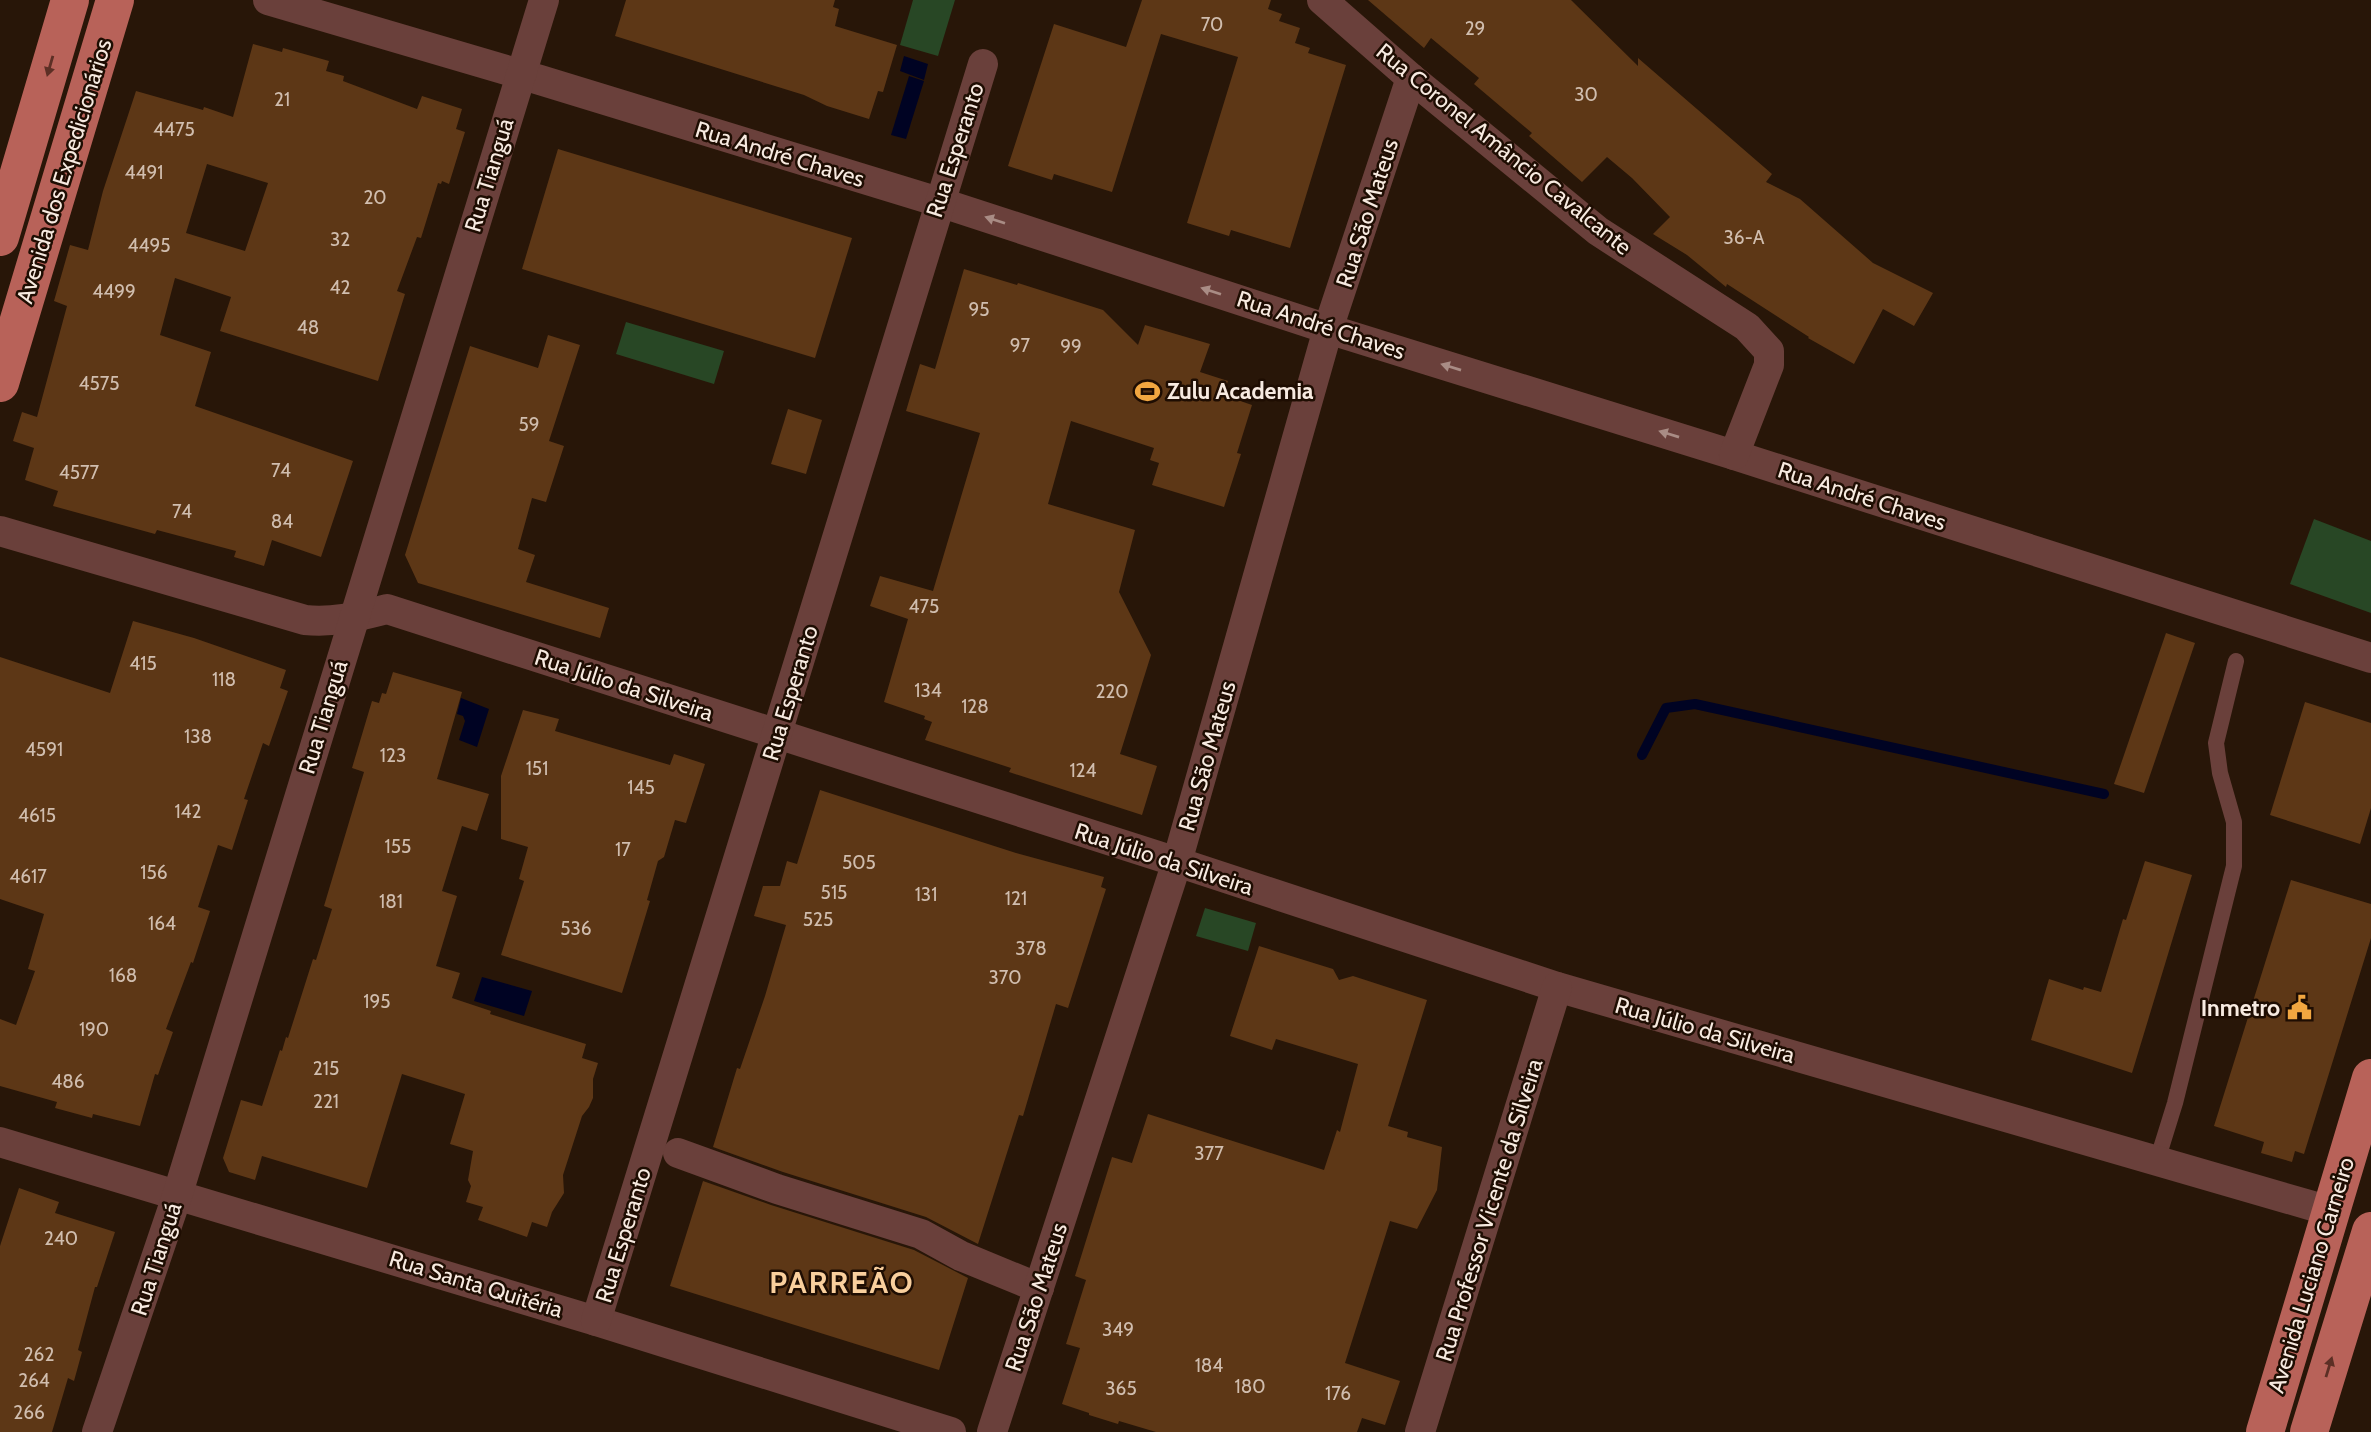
<svg xmlns="http://www.w3.org/2000/svg" width="2371" height="1432" font-family="Cabin,sans-serif">
	<style>
		.green { fill: #284725 }
		.water { fill: #000323 }
		.lines { fill: none; stroke-linecap: round; stroke-linejoin: round }
		.stream { stroke: #000323; stroke-width: 10 }
		.building { fill: #5d3716; fill-rule: evenodd }
		.lane { stroke: #6a403b; stroke-width: 16 }
		.street { stroke: #6a403b; stroke-width: 30 }
		.primary { stroke: #b86259; stroke-width: 38 }
		.oneway { fill: #5c2f25 }
		.oneway2 { fill: #a98c85 }
		.labels { text-anchor: middle; dominant-baseline: central; stroke-width: 5; stroke-linejoin: round; paint-order: stroke }
		.number-label { font-size: 19px; fill: #d0bdae }
		.street-label { font-size: 23px; fill: #f7eae0; stroke: #1e0d02 }
		.poi-label { font-size: 23px; font-weight: bold; fill: #f7eae0; stroke: #1e0d02; text-anchor: start }
		.district-label { font-size: 30px; font-weight: bold; letter-spacing: 2px; fill: #f9cf9d; stroke: #1e0d02 }
	</style>
	<rect width="100%" height="100%" fill="#281608"/>
	<g class="green">
		<polygon points="913,0 955,0 938,56 900,45"/>
		<polygon points="626,322 724,351 714,384 616,354"/>
		<polygon points="2314,519 2371,541 2371,613 2290,584"/>
		<polygon points="1205,908 1256,923 1248,951 1196,936"/>
	</g>
	<g class="water">
		<polygon points="904,56 928,64 924,80 900,71"/>
		<polygon points="909,76 924,81 906,139 891,135"/>
		<polygon points="461,698 489,709 477,747 459,740 465,721 463,716 457,714"/>
		<polygon points="482,977 532,991 524,1016 474,1001"/>
	</g>
	<g class="lines">
		<polyline class="stream" points="1642,755 1666,708 1695,704 2104,794"/>
	</g>
	<g class="building">
		<polygon points="626,0 835,0 833,7 839,9 835,26 897,45 883,92 878,91 869,119 827,106 804,95 615,36"/>
		<polygon points="1142,0 1271,0 1268,9 1282,14 1279,21 1300,28 1295,43 1310,48 1308,53 1346,65 1290,248 1231,230 1229,236 1187,223 1238,57 1161,34 1112,192 1054,174 1052,180 1008,166 1054,24 1126,47"/>
		<polygon points="1368,0 1571,0 1638,66 1638,58 1772,174 1766,182 1800,199 1873,263 1933,293 1914,326 1883,309 1854,364 1808,338 1809,337 1727,284 1726,287 1687,255 1653,234 1670,217 1632,178 1607,157 1582,182 1529,136 1532,133 1474,84 1479,78 1431,38 1424,48"/>
		<path d="M253,44L282,52L283,48L329,61L326,71L344,76L343,81L417,109L422,96L462,109L456,129L465,132L449,184L442,181L441,184L438,183L421,238L417,237L397,291L405,294L378,381L220,331L231,297L175,278L160,335L211,352L195,406L353,461L321,557L272,540L264,566L234,557L236,551L157,530L155,534L53,506L58,491L25,480L34,448L13,441L22,412L37,417L67,306L54,301L70,245L88,250L103,191L136,91L203,110L204,107L233,117ZM207,164L268,183L245,251L186,233Z"/>
		<polygon points="558,149 852,238 815,358 522,269"/>
		<polygon points="964,269 1017,285 1018,283 1103,310 1138,345 1145,325 1210,344 1200,372 1228,381 1223,395 1252,405 1237,453 1241,454 1224,507 1152,485 1159,463 1150,460 1154,448 1071,421 1048,504 1135,530 1119,592 1151,655 1120,754 1157,766 1142,815 1009,772 1011,768 925,740 932,722 924,719 925,716 884,702 908,619 870,606 880,576 933,591 980,433 906,411 920,364 935,369"/>
		<polygon points="548,335 580,345 549,441 564,446 546,502 532,498 518,549 535,555 526,582 609,608 600,638 418,583 405,555 470,346 538,368"/>
		<polygon points="788,409 822,420 806,474 771,464"/>
		<polygon points="133,621 194,638 286,670 280,688 288,691 269,746 263,743 244,799 248,800 232,850 218,845 198,907 210,911 193,963 191,962 166,1029 173,1032 158,1075 155,1074 140,1126 93,1114 92,1118 55,1108 57,1102 0,1086 0,1019 16,1025 35,971 28,969 44,914 0,899 0,657 110,693"/>
		<polygon points="2166,633 2195,643 2144,793 2114,784"/>
		<polygon points="393,672 462,692 437,779 489,794 477,831 462,826 442,891 457,896 436,966 460,973 452,998 491,1011 490,1014 586,1044 582,1058 598,1063 593,1079 593,1098 589,1107 582,1116 563,1175 564,1193 552,1212 547,1227 532,1222 527,1237 478,1220 483,1207 466,1202 471,1186 468,1180 473,1151 450,1144 465,1094 402,1074 367,1188 262,1156 255,1180 229,1172 223,1158 241,1100 262,1106 280,1050 282,1051 286,1037 288,1038 313,959 316,960 332,909 324,906 364,772 352,768 372,701 379,703 382,693 386,694"/>
		<polygon points="2305,702 2371,723 2371,808 2360,844 2270,815"/>
		<polygon points="523,710 559,719 555,731 670,765 674,754 705,764 686,823 675,820 664,857 658,861 647,900 650,901 622,993 501,955 524,881 519,879 528,847 501,839 501,776"/>
		<polygon points="820,790 1016,853 1104,877 1101,887 1106,889 1068,1008 1056,1004 1023,1116 1019,1115 978,1244 926,1217 783,1172 713,1147 737,1068 740,1069 765,996 786,925 754,916 763,886 780,886 787,861 797,864"/>
		<polygon points="2145,861 2192,875 2132,1073 2031,1040 2049,979 2083,990 2084,987 2101,992 2123,919 2126,920"/>
		<polygon points="2291,880 2371,904 2371,938 2304,1154 2295,1151 2292,1162 2261,1153 2264,1142 2214,1126"/>
		<polygon points="1259,946 1333,969 1339,980 1353,976 1427,1000 1388,1126 1408,1132 1407,1137 1442,1147 1437,1190 1417,1229 1390,1221 1345,1363 1400,1381 1385,1425 1362,1418 1357,1432 1156,1432 1119,1421 1118,1424 1089,1415 1089,1413 1062,1404 1080,1348 1066,1344 1086,1280 1075,1276 1112,1157 1132,1163 1148,1114 1324,1170 1337,1130 1340,1132 1358,1064 1276,1039 1272,1050 1230,1036"/>
		<polygon points="703,1181 771,1205 914,1250 968,1278 939,1370 670,1286"/>
		<polygon points="19,1188 59,1202 55,1213 115,1232 97,1287 95,1287 78,1350 82,1352 74,1381 68,1378 52,1432 0,1432 0,1246"/>
	</g>
	<g class="lines">
		<polyline class="lane" points="2157,1161 2175,1103 2234,866 2234,822 2220,773 2216,743 2236,661"/>
		<g class="street">
			<polyline points="268,0 540,80 939,202 1328,329 1734,455 2371,658"/>
			<polyline points="1322,0 1411,78 1598,231 1747,327 1769,351 1769,365 1734,455"/>
			<path d="M0,531L305,620C335,623 359,616 387,609L1177,862L1557,987L2330,1211"/>
			<polyline points="0,1142 596,1321 951,1432"/>
			<polyline points="678,1153 777,1189 921,1234 961,1256 1039,1288"/>
			<polyline points="596,1321 983,64"/>
			<polyline points="97,1432 178,1193 544,0"/>
			<polyline points="992,1432 1177,862 1328,329 1411,78"/>
			<polyline points="1420,1432 1557,987"/>
		</g>
		<g class="primary">
			<polyline points="0,237 70,0"/>
			<polyline points="0,383 115,0"/>
			<polyline points="2265,1432 2371,1078"/>
			<polyline points="2309,1432 2371,1231"/>
		</g>
	</g>
	<defs><path id="oneway-solid" d="M-6-.8H1V-3.2L6.5 0L1 3.2V.8H-6Z" transform="scale(1.75)"/></defs>
	<g class="oneway">
		<use href="#oneway-solid" transform="translate(50 66) rotate(106)"/>
		<use href="#oneway-solid" transform="translate(2329 1367) rotate(-73)"/>
	</g>
	<g class="oneway2">
		<use href="#oneway-solid" transform="translate(995 220) rotate(-162)"/>
		<use href="#oneway-solid" transform="translate(1211 291) rotate(-162)"/>
		<use href="#oneway-solid" transform="translate(1451 367) rotate(-163)"/>
		<use href="#oneway-solid" transform="translate(1669 434) rotate(-163)"/>
	</g>
	<defs>
		<symbol id="stadium-bare" viewBox="-9 -9 18 18"><path d="M0-5a6.5 5 0 1 0 0 10a6.5 5 0 1 0 0-10ZM-3.5-1.8h7v3.6h-7Z" fill="#f1a640" stroke="#1e0d02" stroke-width="2.5" paint-order="stroke"/></symbol>
		<symbol id="civic-bare" viewBox="-9 -9 18 18"><path d="M-.6-6.5H3V-4.5H.6V-3L4-1V1h2V6H-6V1h2V-1L-.6-3ZM-1.2 2.5V6h2.4V2.5Z" fill="#f1a640" stroke="#1e0d02" stroke-width="2.5" paint-order="stroke"/></symbol>
	</defs>
	<g fill-rule="evenodd">
		<use href="#stadium-bare" x="1130" y="374" width="35" height="35"/>
		<use href="#civic-bare" x="2282" y="990" width="35" height="35"/>
	</g>
	<g class="labels">
		<g class="number-label">
			<text x="1212" y="24">70</text>
			<text x="1475" y="28">29</text>
			<text x="1586" y="94">30</text>
			<text x="282" y="99">21</text>
			<text x="174" y="129">4475</text>
			<text x="144" y="172">4491</text>
			<text x="375" y="197">20</text>
			<text x="1744" y="237">36-A</text>
			<text x="340" y="239">32</text>
			<text x="149" y="245">4495</text>
			<text x="340" y="287">42</text>
			<text x="114" y="291">4499</text>
			<text x="979" y="309">95</text>
			<text x="308" y="327">48</text>
			<text x="1020" y="345">97</text>
			<text x="1071" y="346">99</text>
			<text x="99" y="383">4575</text>
			<text x="529" y="424">59</text>
			<text x="281" y="470">74</text>
			<text x="79" y="472">4577</text>
			<text x="182" y="511">74</text>
			<text x="282" y="521">84</text>
			<text x="924" y="606">475</text>
			<text x="143" y="663">415</text>
			<text x="224" y="679">118</text>
			<text x="928" y="690">134</text>
			<text x="1112" y="691">220</text>
			<text x="975" y="706">128</text>
			<text x="198" y="736">138</text>
			<text x="44" y="749">4591</text>
			<text x="393" y="755">123</text>
			<text x="537" y="768">151</text>
			<text x="1083" y="770">124</text>
			<text x="641" y="787">145</text>
			<text x="188" y="811">142</text>
			<text x="37" y="815">4615</text>
			<text x="398" y="846">155</text>
			<text x="623" y="849">17</text>
			<text x="859" y="862">505</text>
			<text x="154" y="872">156</text>
			<text x="28" y="876">4617</text>
			<text x="834" y="892">515</text>
			<text x="926" y="894">131</text>
			<text x="1016" y="898">121</text>
			<text x="391" y="901">181</text>
			<text x="818" y="919">525</text>
			<text x="162" y="923">164</text>
			<text x="576" y="928">536</text>
			<text x="1031" y="948">378</text>
			<text x="123" y="975">168</text>
			<text x="1005" y="977">370</text>
			<text x="377" y="1001">195</text>
			<text x="94" y="1029">190</text>
			<text x="326" y="1068">215</text>
			<text x="68" y="1081">486</text>
			<text x="326" y="1101">221</text>
			<text x="1209" y="1153">377</text>
			<text x="61" y="1238">240</text>
			<text x="1118" y="1329">349</text>
			<text x="39" y="1354">262</text>
			<text x="1209" y="1365">184</text>
			<text x="34" y="1380">264</text>
			<text x="1250" y="1386">180</text>
			<text x="1121" y="1388">365</text>
			<text x="1338" y="1393">176</text>
			<text x="29" y="1412">266</text>
		</g>
		<g class="street-label">
			<text transform="translate(1504 149) rotate(39)">Rua Coronel Amâncio Cavalcante</text>
			<text transform="translate(955 150) rotate(-72)">Rua Esperanto</text>
			<text transform="translate(780 154) rotate(17)">Rua André Chaves</text>
			<text transform="translate(64 171) rotate(-73)">Avenida dos Expedicionários</text>
			<text transform="translate(489 175) rotate(-73)">Rua Tianguá</text>
			<text transform="translate(1367 213) rotate(-72)">Rua São Mateus</text>
			<text transform="translate(1321 325) rotate(18)">Rua André Chaves</text>
			<text transform="translate(1862 496) rotate(18)">Rua André Chaves</text>
			<text transform="translate(624 685) rotate(18)">Rua Júlio da Silveira</text>
			<text transform="translate(790 693) rotate(-73)">Rua Esperanto</text>
			<text transform="translate(323 717) rotate(-73)">Rua Tianguá</text>
			<text transform="translate(1207 756) rotate(-74)">Rua São Mateus</text>
			<text transform="translate(1164 859) rotate(18)">Rua Júlio da Silveira</text>
			<text transform="translate(1705 1030) rotate(16)">Rua Júlio da Silveira</text>
			<text transform="translate(1489 1210) rotate(-73)">Rua Professor Vicente da Silveira</text>
			<text transform="translate(623 1235) rotate(-73)">Rua Esperanto</text>
			<text transform="translate(156 1259) rotate(-72)">Rua Tianguá</text>
			<text transform="translate(2311 1275) rotate(-73)">Avenida Luciano Carneiro</text>
			<text transform="translate(476 1284) rotate(17)">Rua Santa Quitéria</text>
			<text transform="translate(1036 1297) rotate(-72)">Rua São Mateus</text>
		</g>
		<g class="poi-label">
			<text x="1167" y="391">Zulu Academia</text>
			<text x="2280" y="1008" text-anchor="end">Inmetro</text>
		</g>
		<g class="district-label">
			<text x="842" y="1282">PARREÃO</text>
		</g>
	</g>
</svg>
